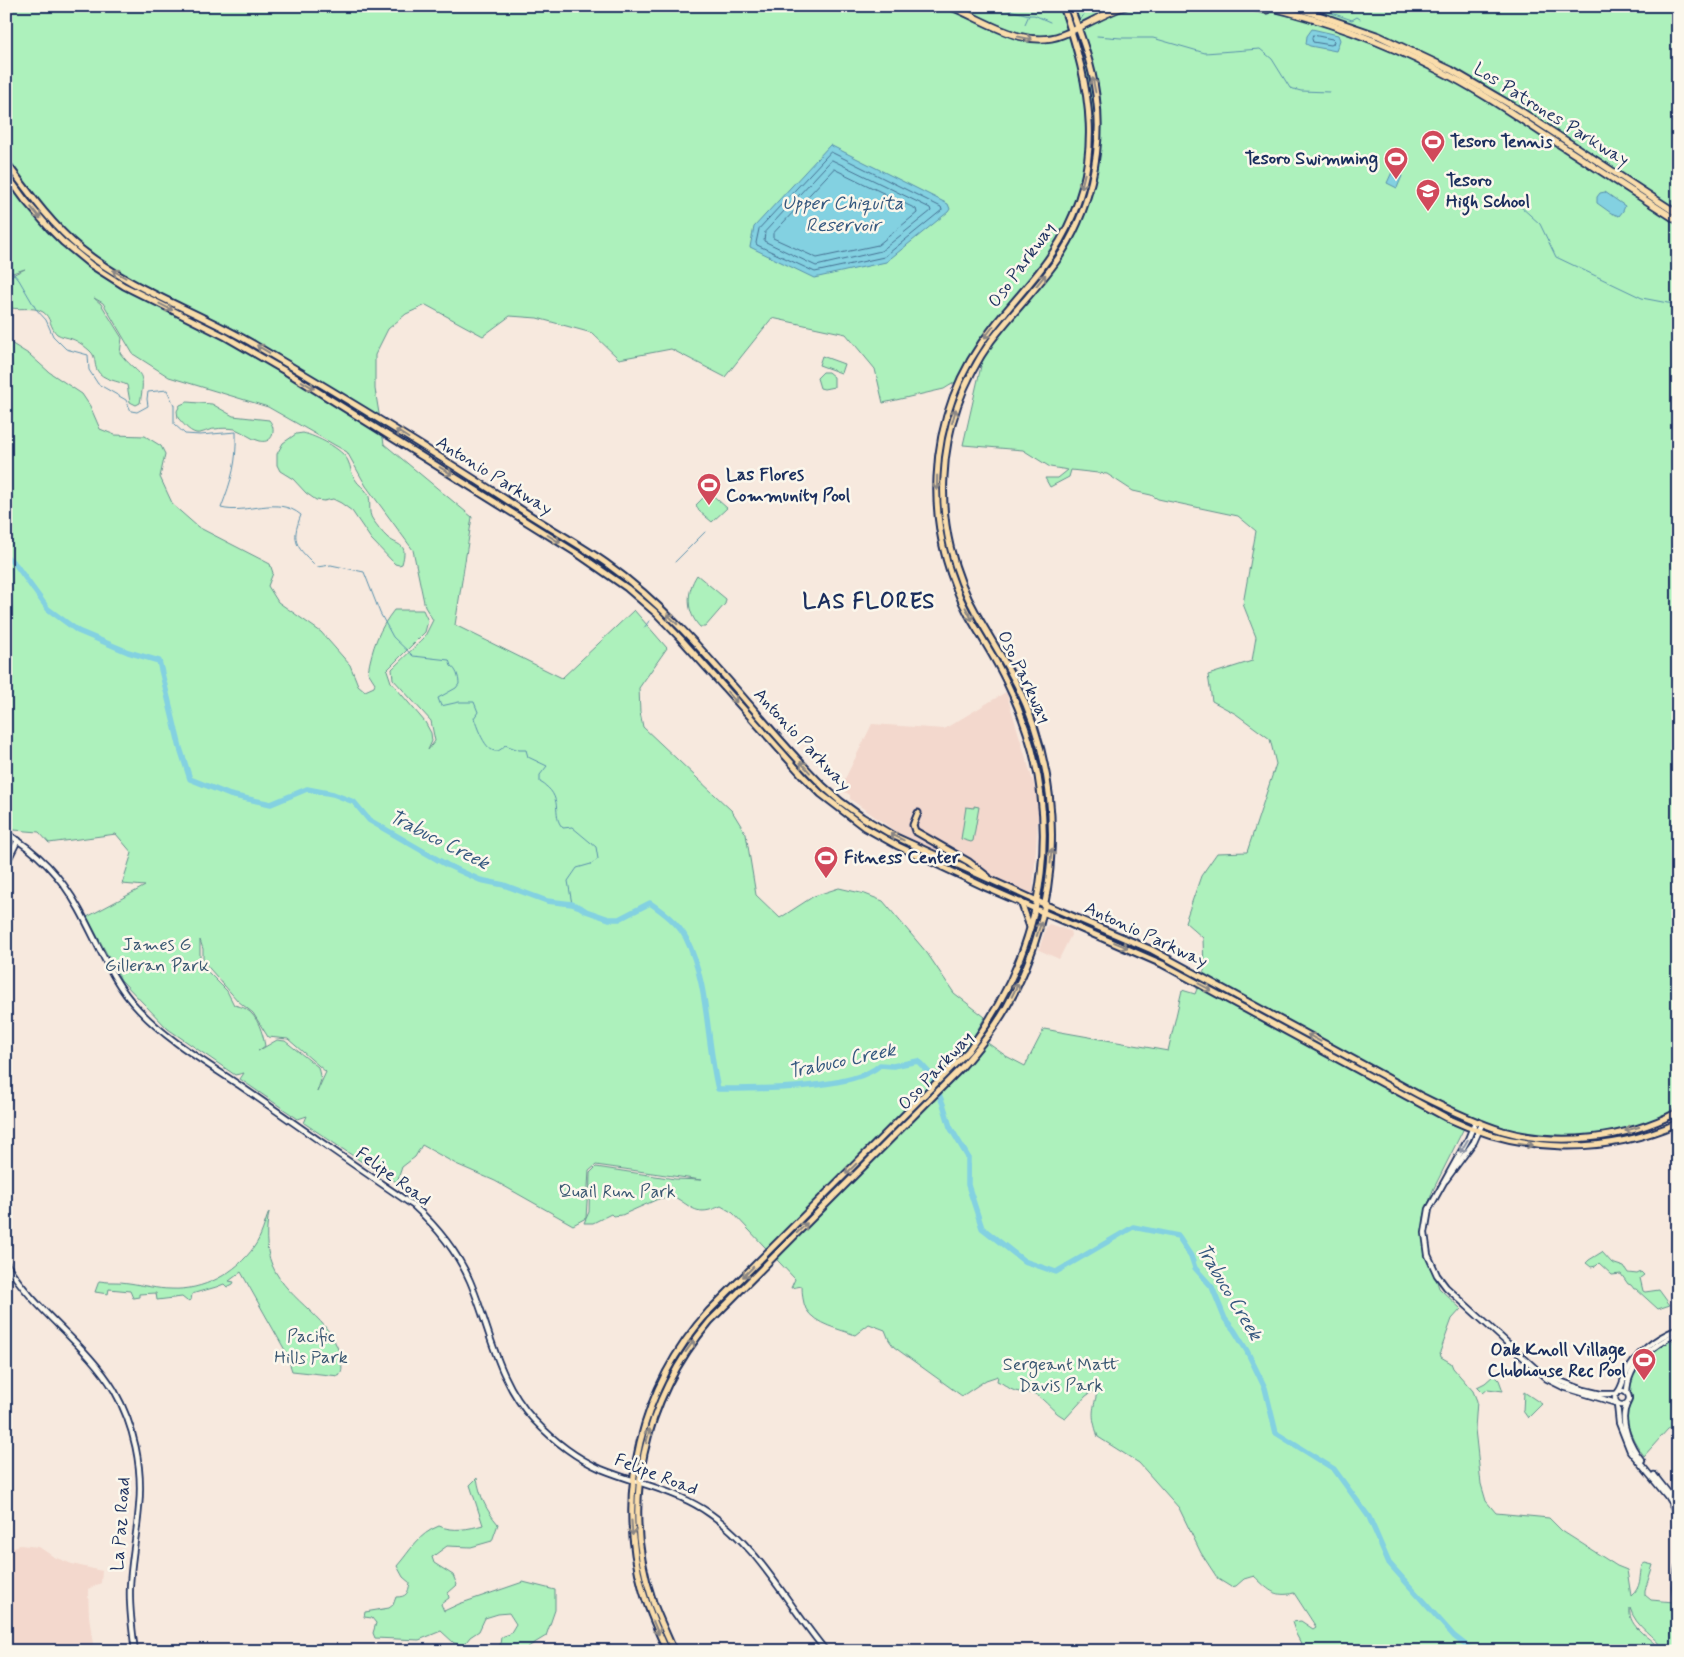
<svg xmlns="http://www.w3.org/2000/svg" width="1684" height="1657" font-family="Mynerve,sans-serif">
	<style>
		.built { fill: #f3d8cd }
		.green { fill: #adf1bc; stroke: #64908d; fill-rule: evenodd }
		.water { fill: #83d1e1; stroke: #5990ad }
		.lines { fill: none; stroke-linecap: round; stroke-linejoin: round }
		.shore { stroke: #457092; stroke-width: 1 }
		.stream { stroke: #5990ad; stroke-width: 1 }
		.river { stroke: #83d1e1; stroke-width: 5.5 }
		.secondary-casing { stroke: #1b2f5e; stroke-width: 8 }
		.primary-casing { stroke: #1b2f5e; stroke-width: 9 }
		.motorway-casing { stroke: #1b2f5e; stroke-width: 9 }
		.secondary { stroke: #fbf7ec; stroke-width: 4.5 }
		.primary { stroke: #faddab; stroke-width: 5 }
		.motorway { stroke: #faddab; stroke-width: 5.5 }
		.oneway { stroke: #8a8684 }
		.oneway2 { stroke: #8b93a5 }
		.labels { text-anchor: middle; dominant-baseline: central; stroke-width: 5; stroke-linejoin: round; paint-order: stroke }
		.street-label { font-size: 18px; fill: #1b2f5e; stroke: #fbf7ec }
		.poi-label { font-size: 18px; font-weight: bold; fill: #1b2f5e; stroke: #fbf7ec; text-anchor: start }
		.park-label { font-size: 18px; fill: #385671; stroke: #fbf7ec }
		.water-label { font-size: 19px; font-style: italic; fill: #35587f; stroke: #fbf7ec }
		.district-label { font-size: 22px; font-weight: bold; letter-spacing: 1px; fill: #1b2f5e; stroke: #fbf7ec }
	</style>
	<rect width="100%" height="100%" fill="#f7e9de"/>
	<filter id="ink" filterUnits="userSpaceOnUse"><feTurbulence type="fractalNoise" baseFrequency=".02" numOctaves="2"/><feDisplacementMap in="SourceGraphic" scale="10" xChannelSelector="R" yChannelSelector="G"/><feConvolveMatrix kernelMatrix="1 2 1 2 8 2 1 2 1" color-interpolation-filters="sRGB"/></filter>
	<g filter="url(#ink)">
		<g class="built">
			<polygon points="1006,692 1039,801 1033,895 909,841 850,799 850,795 840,789 872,724 944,729"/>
			<polygon points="1049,924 1070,931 1071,935 1059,959 1039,950 1046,927"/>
			<polygon points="20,1545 39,1547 54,1557 72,1564 102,1571 101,1583 88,1589 89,1616 94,1651 24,1651 8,1648 6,1644 6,1550"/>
		</g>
		<g class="green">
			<path d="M6,6H1678V1107L1637,1133L1572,1142L1505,1133L1469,1118L1433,1190L1424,1217L1423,1237L1439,1288L1461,1309L1452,1319L1440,1352L1441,1357L1451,1363L1453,1368L1473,1391L1477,1401L1475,1429L1481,1484L1486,1501L1496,1513L1549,1518L1562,1531L1617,1566L1627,1570L1631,1596C1642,1587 1639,1577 1642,1565L1645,1563L1653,1565L1645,1590V1595L1651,1600L1674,1602L1678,1617V1651H1665C1654,1635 1636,1628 1630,1608C1627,1628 1652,1638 1662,1651H1305L1296,1634L1292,1622L1301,1621L1313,1629L1316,1627L1294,1593C1274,1598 1268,1589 1254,1576L1244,1579L1236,1586L1231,1587L1218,1579L1201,1553L1179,1508L1139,1463L1098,1437C1090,1412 1093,1412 1098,1388L1086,1396L1066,1418C1055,1415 1046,1400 1035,1394C1029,1392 1021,1393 1015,1391C1008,1389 1004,1383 997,1381L998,1376L986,1380L962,1396L894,1347L889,1340L885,1330L869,1324L855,1335C840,1329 815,1325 806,1309C803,1303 802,1293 802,1286L791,1288L795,1279L733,1213L721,1206C696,1217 694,1208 673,1196L658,1199L622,1215L613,1216L611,1214L593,1223H584L589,1212L590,1173L596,1167L675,1179L701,1180L596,1165L589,1171L586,1218L573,1225L495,1181L456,1164L422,1145L415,1157L402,1167L397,1182L374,1170L304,1123L307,1116L298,1119L240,1079L244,1073L235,1075L168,1029L121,980L87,917L145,886L122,884L132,853L116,834L49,843L39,832L14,830L6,825V340L30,355L49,372L82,394L90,406L100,429L115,435L145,436L161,446L165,454L160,477L173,505L198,527L270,564L273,573L268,586L278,602L321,632L350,665L358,685L365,691L374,687L375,683L368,672C372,648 379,629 394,610H423L428,621L425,632L387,670L391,682L425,722L431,733L432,741L428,750L435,741L431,721L393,679L392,669L424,638L433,620L425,607L413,550L366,486L347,452L268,407L169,377L133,354L103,303L94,298L101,304L122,338L120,353C138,377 147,367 140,403L136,405L130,402L127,385C119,381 102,380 97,370C94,364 96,357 91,352C86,347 78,341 72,339C67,337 62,337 57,334C50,328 51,317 43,312C32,305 17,312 6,306V278L25,269L6,275ZM426,305L483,336L510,316L537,318L592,333L619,359L671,349L725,377L772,318L846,334L875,369L883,403L944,389L981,366L963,445L1023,450L1050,467L1068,470L1058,478H1045L1050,487L1069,477L1071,470L1107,474L1133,491L1151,495L1158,499L1238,516L1256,531L1243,604L1256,637L1252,661L1208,675L1212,701L1236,714L1270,739L1276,764L1247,852L1217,853L1201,876L1185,922L1203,938L1204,971L1195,994L1182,990L1168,1051L1044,1029L1025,1066L1006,1056L975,1034L985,1017L954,993L927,953L883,901L865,894L839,888L814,896L780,918L756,895L746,834L732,811L643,727L640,712L639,688L667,648L634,610L562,678L455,625L472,517L384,444L375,389V355L388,329L406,314ZM200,940L203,949V961L238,1001L253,1013L268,1037L288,1039L326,1072L317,1092L321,1080L318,1067L285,1041L277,1040L258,1051L265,1046C263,1034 258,1016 246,1009C243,1007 238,1006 234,1005L227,991L200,964Z"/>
			<polygon points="822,356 844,364 841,373 819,365"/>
			<polygon points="823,372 828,372 834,377 834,387 824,389 820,388 817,378"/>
			<path d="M187,402L212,404L233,416L269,420C277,429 273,444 260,441C250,439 244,432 235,429C230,428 220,428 215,429C209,429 202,434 196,433C188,431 183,423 178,418L177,411L180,405Z"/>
			<path d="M303,433C316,436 343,449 348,461C351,467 351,474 355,479C358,485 365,488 368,494C372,502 367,512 373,520C377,525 382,533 388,538C400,547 408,543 402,564L399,565L395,564L371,539L352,511L341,503L333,499L324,501L316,500L306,493L293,479L280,471L277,465V454L283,443L296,434Z"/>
			<polygon points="709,492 727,508 712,522 699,511 696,505"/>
			<path d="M697,575L726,599L725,604L705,627H700C686,612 686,592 697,575Z"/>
			<polygon points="974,806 979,807 973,841 971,842 961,839 966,807 974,808"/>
			<path d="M269,1212C266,1229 265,1248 272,1265C289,1304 334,1317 341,1361C342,1367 343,1371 339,1376L292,1371L286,1352L241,1272L229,1281L234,1282L233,1284L227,1287L224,1284C213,1289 203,1290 192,1294L191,1300L187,1301L182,1297L157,1300L156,1293L139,1294V1297L133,1298L130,1291L109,1289L108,1294L95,1292L99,1281C109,1283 119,1281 129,1283C143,1285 157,1289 171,1289C203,1291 236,1273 254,1247C262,1236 264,1224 269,1212Z"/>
			<polygon points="1602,1252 1612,1263 1624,1267 1628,1273 1637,1274 1641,1272 1644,1275 1640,1278 1643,1291 1645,1292 1659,1290 1670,1305 1658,1309 1636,1289 1634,1289 1631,1285 1628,1284 1621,1274 1612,1275 1599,1263 1596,1266 1591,1267 1586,1263 1589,1260"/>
			<path d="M1671,1340L1678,1347V1423L1668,1429L1644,1456C1635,1443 1626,1429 1627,1412C1627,1408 1631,1406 1632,1402C1633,1398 1630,1394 1630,1390C1630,1372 1654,1346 1671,1340Z"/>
			<polygon points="1494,1375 1499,1380 1503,1391 1488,1389 1483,1393 1477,1387 1485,1383"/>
			<polygon points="1524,1392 1542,1404 1528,1418 1523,1411"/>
			<path d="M477,1478C480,1497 486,1510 498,1524L492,1541L471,1547L447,1546L432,1557L434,1563L453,1575L457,1585L448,1593L449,1598L441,1604L444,1611L459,1604L523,1582L555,1590V1610L546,1636L528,1647L530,1651H493L500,1645L501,1637L510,1634L516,1624L509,1613L498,1614L485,1618L479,1631L470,1637L464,1645L454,1643L441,1631L419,1640L375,1638L373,1633L376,1623L372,1618L364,1617L365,1612L389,1608L393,1605L396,1597C407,1597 408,1593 410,1583L403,1577L397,1566C411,1550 418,1534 439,1526C453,1532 469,1529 483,1525L470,1485Z"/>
		</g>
		<g class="water">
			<polygon points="1312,29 1338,35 1340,40 1336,51 1310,46 1306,44 1307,36"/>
			<polygon points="830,145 948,204 950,209 948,212 886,262 814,278 750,247 754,227"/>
			<polygon points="1392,172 1402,176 1397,188 1387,183"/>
			<polygon points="1605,192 1625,206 1623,211 1619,216 1611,213 1597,203 1597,197 1600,193"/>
		</g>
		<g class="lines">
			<g class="shore">
				<polygon points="1313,35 1332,39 1334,41 1333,44 1331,45 1313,42 1312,39"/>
				<polygon points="831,152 941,207 942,210 884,257 815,272 757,245 756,243 759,229"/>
				<polygon points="832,160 930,208 931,211 881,251 816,266 764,241 765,232"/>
				<polygon points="834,169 916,209 917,213 878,245 817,258 773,238 773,234"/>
			</g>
			<g class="stream">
				<polyline points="994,6 1029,15"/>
				<polyline points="1311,6 1352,20 1357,17 1360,19"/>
				<polyline points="1081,19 1089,6"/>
				<polyline points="1025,24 1029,15 1034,15 1050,22"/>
				<polyline points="1097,36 1121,38 1153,38 1205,53 1260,49 1272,59 1290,88 1301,91 1329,92"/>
				<polyline points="1520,206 1540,224 1556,257 1642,298 1678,305"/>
				<path d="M6,265L19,280L36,309L46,320L53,336L66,349L88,355L89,370L98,384L126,400L131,411L137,412L148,406L147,399L148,392L167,390L174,405V424L185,434L200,435L236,432C237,463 232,479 221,508C247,515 277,495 301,515C290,543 297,547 317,567L331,565L364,572L380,613L393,637L413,656L449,660L451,666C456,669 459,677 459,684L456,688L438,698L441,706L459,702H474L478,712L474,718C478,730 490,765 505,745L519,750H526L528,757L547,766L540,775V782C566,797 550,815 563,828L572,827L596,847L598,859L591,864L577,868L568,881L572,904"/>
				<polyline points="675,562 705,532"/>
				<polyline points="644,628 649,621"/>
			</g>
			<path class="river" d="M6,556L16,565L48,609L78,631L128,652L159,661L180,748L190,779L230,795L271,804L307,789L333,794L354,802L369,820L447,865L480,880L504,885L547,901L572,904L580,907L586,911L609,919H619L650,903C663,912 678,923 686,938C709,984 706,1040 718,1089C755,1089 854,1090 880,1065L893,1066L918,1061L932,1076L944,1107L950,1127L968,1157V1185L982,1228L1024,1261L1056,1272L1133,1227L1178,1236L1191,1256L1195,1268L1212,1287L1225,1319L1234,1330L1247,1351L1265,1388L1276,1433L1334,1469L1369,1517L1389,1563L1454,1636L1473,1651"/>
			<defs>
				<g id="secondary">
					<path d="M6,833C37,851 62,878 79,909C98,943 111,981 139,1010C167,1040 205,1062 239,1085C297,1125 355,1166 414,1206C437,1227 457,1251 470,1281C490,1328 497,1381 534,1420C553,1440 576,1458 601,1469C635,1483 671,1489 703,1509C757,1543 786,1603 826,1651"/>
					<polyline points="6,864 18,840"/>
					<polyline points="1475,1122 1468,1139 1429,1209 1425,1233 1428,1255 1437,1275 1446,1287 1547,1379 1563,1387 1616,1403"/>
					<polyline points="1446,1180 1474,1142 1482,1124"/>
					<path d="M6,1263C35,1312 85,1342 114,1390C134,1425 143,1467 139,1507C137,1534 131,1560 130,1587C129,1608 132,1629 135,1651"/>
					<polyline points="1544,1375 1584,1390 1601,1394 1617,1394"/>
					<circle cx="1622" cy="1398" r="7"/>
					<path d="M1618,1392C1622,1387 1623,1380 1626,1374C1637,1352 1655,1338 1678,1329"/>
					<path d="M1627,1393C1627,1363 1654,1345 1678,1333"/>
					<polyline points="1617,1404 1619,1423 1630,1451 1667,1496 1673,1506 1678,1521"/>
					<path d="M1627,1404C1618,1422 1631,1447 1642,1461"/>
					<polyline points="1654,1475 1669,1494"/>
					<polyline points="1678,1567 1675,1587 1678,1612"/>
				</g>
				<g id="primary">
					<path d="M6,162C29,193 51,224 81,249C133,291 198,311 255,345C345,398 434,452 522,510C549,528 579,544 606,563C692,624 750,713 824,787L840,801L862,817L894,836L1046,905L1152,950L1419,1095C1447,1109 1474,1122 1503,1131C1559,1147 1626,1139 1678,1112"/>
					<path d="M6,174L25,200L50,229L63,242L91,265L124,286L226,337L285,371L578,554L627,588L656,613L681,639L804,777L821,794L864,827L898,846L985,887L1162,964L1447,1118C1521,1153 1603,1156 1678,1123"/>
					<polyline points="918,813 913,825 915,831 969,862 988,877"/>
					<polyline points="1021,902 1030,927"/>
					<path d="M667,1651C658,1631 649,1612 643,1591C615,1492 641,1387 709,1311L968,1051C1050,941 1068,808 1007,683C996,659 981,637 968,614C946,572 935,524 937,477C939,422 959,369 994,326C1016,298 1042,272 1060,241C1106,161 1091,88 1063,6"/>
					<path d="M674,1651C667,1635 659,1618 653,1602C619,1503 644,1399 710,1321L961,1068C978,1049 994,1029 1006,1008C1062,910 1067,787 1017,685C1005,661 990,638 977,615C953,573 941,524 944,476C946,428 963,380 991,341C1012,313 1037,289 1057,260C1089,214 1104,151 1096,95C1092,64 1081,35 1070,6"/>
				</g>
				<g id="motorway">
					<path d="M949,6C986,20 1023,50 1062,35C1084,27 1103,13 1126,6"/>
					<polyline points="1246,6 1267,10"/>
					<path d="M1264,6C1325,20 1383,42 1438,70C1475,88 1510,112 1545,135C1589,163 1633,192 1678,221"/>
					<polyline points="1292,6 1379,36 1451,70 1516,108 1678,214"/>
				</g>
			</defs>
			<use href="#secondary" class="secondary-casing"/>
			<use href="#primary" class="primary-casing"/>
			<use href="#motorway" class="motorway-casing"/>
			<use href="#secondary" class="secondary"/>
			<use href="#primary" class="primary"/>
			<use href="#motorway" class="motorway"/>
		</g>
		<defs><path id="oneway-shaft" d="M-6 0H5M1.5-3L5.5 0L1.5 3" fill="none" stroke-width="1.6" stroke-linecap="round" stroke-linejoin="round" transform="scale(1.25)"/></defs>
		<g class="oneway">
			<use href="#oneway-shaft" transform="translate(1025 38) rotate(12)"/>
			<use href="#oneway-shaft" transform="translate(1094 85) rotate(-101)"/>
			<use href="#oneway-shaft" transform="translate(1083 181) rotate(103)"/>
			<use href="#oneway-shaft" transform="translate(36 213) rotate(50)"/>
			<use href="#oneway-shaft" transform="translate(119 274) rotate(-150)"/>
			<use href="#oneway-shaft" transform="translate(1041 280) rotate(-51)"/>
			<use href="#oneway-shaft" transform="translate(166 307) rotate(27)"/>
			<use href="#oneway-shaft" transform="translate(989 332) rotate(127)"/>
			<use href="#oneway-shaft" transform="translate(263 349) rotate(-149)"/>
			<use href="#oneway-shaft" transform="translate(308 385) rotate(31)"/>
			<use href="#oneway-shaft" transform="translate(954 416) rotate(-74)"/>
			<use href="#oneway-shaft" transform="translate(402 434) rotate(-148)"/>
			<use href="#oneway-shaft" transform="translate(446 471) rotate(31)"/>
			<use href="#oneway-shaft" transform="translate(937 483) rotate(91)"/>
			<use href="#oneway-shaft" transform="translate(554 539) rotate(32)"/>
			<use href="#oneway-shaft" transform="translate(969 614) rotate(62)"/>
			<use href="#oneway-shaft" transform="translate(672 619) rotate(-135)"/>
			<use href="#oneway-shaft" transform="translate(732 697) rotate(49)"/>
			<use href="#oneway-shaft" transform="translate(805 767) rotate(-132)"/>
			<use href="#oneway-shaft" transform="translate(897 837) rotate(-154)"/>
			<use href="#oneway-shaft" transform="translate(1051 856) rotate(-86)"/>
			<use href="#oneway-shaft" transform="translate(1039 929) rotate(-72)"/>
			<use href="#oneway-shaft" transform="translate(1121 945) rotate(22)"/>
			<use href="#oneway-shaft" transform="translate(1205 987) rotate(28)"/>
			<use href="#oneway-shaft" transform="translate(1015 990) rotate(-64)"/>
			<use href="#oneway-shaft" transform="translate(1314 1038) rotate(-151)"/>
			<use href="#oneway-shaft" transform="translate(1632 1129) rotate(165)"/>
			<use href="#oneway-shaft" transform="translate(1526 1144) rotate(9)"/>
			<use href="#oneway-shaft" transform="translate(851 1169) rotate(135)"/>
			<use href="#oneway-shaft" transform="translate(802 1228) rotate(-45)"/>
			<use href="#oneway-shaft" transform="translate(748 1272) rotate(135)"/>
			<use href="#oneway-shaft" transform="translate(690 1346) rotate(-54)"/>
			<use href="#oneway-shaft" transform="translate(648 1436) rotate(-76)"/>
			<use href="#oneway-shaft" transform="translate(632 1528) rotate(86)"/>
			<use href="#oneway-shaft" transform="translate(656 1628) rotate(67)"/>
		</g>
		<use class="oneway2" href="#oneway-shaft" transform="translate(1464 1146) rotate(121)"/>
	</g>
	<defs>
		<symbol id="stadium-pin" viewBox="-11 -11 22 30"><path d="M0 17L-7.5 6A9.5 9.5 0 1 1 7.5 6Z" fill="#d1495b" stroke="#fbf7ec"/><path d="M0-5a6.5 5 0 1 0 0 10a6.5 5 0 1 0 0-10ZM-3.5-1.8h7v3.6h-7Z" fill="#fff"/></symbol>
		<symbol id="school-pin" viewBox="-11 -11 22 30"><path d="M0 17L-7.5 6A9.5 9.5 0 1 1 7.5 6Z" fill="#d1495b" stroke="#fbf7ec"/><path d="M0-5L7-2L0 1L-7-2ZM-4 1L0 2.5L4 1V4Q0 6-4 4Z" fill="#fff"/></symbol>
	</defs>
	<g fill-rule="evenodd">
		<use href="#stadium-pin" x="1419" y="128" width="28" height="38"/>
		<use href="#stadium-pin" x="1382" y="145" width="28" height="38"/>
		<use href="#school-pin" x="1414" y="177" width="28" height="38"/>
		<use href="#stadium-pin" x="695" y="471" width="28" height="38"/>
		<use href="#stadium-pin" x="812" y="844" width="28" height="38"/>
		<use href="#stadium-pin" x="1630" y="1346" width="28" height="38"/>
	</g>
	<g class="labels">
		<g class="street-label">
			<text transform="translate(1551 115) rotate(32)">Los Patrones Parkway</text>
			<text transform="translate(1022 265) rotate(-54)">Oso Parkway</text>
			<text transform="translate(494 476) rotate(32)">Antonio Parkway</text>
			<text transform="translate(1024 677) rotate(64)">Oso Parkway</text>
			<text transform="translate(802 740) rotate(47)">Antonio Parkway</text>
			<text transform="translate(1146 935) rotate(25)">Antonio Parkway</text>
			<text transform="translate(936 1071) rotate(-47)">Oso Parkway</text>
			<text transform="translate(393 1177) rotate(36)">Felipe Road</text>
			<text transform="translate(656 1475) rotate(21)">Felipe Road</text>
			<text transform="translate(121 1524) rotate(-86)">La Paz Road</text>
		</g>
		<g class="poi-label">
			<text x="1450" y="142">Tesoro Tennis</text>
			<text x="1378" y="159" text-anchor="end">Tesoro Swimming</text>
			<text x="1446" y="181">Tesoro<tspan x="1446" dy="21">High School</tspan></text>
			<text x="726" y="475">Las Flores<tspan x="726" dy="21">Community Pool</tspan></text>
			<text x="844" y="858">Fitness Center</text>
			<text x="1626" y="1350" text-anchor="end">Oak Knoll Village<tspan x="1626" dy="21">Clubhouse Rec Pool</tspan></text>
		</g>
		<g class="park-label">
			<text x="157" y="945">James G<tspan x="157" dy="21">Gilleran Park</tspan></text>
			<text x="617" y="1192">Quail Run Park</text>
			<text x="311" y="1337">Pacific<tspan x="311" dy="21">Hills Park</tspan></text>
			<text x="1061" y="1365">Sergeant Matt<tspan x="1061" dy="21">Davis Park</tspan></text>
		</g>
		<g class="water-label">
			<text x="843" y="203">Upper Chiquita<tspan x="843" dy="22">Reservoir</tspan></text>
			<text transform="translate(439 840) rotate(27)">Trabuco Creek</text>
			<text transform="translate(842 1061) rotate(-12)">Trabuco Creek</text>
			<text transform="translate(1229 1292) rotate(59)">Trabuco Creek</text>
		</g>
		<g class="district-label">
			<text x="869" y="602">LAS FLORES</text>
		</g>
	</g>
	<rect width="1684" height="1657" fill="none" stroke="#fbf7ec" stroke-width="25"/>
	<rect x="12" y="12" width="1659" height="1632" fill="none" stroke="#1b2f5e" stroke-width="2" filter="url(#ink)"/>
</svg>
